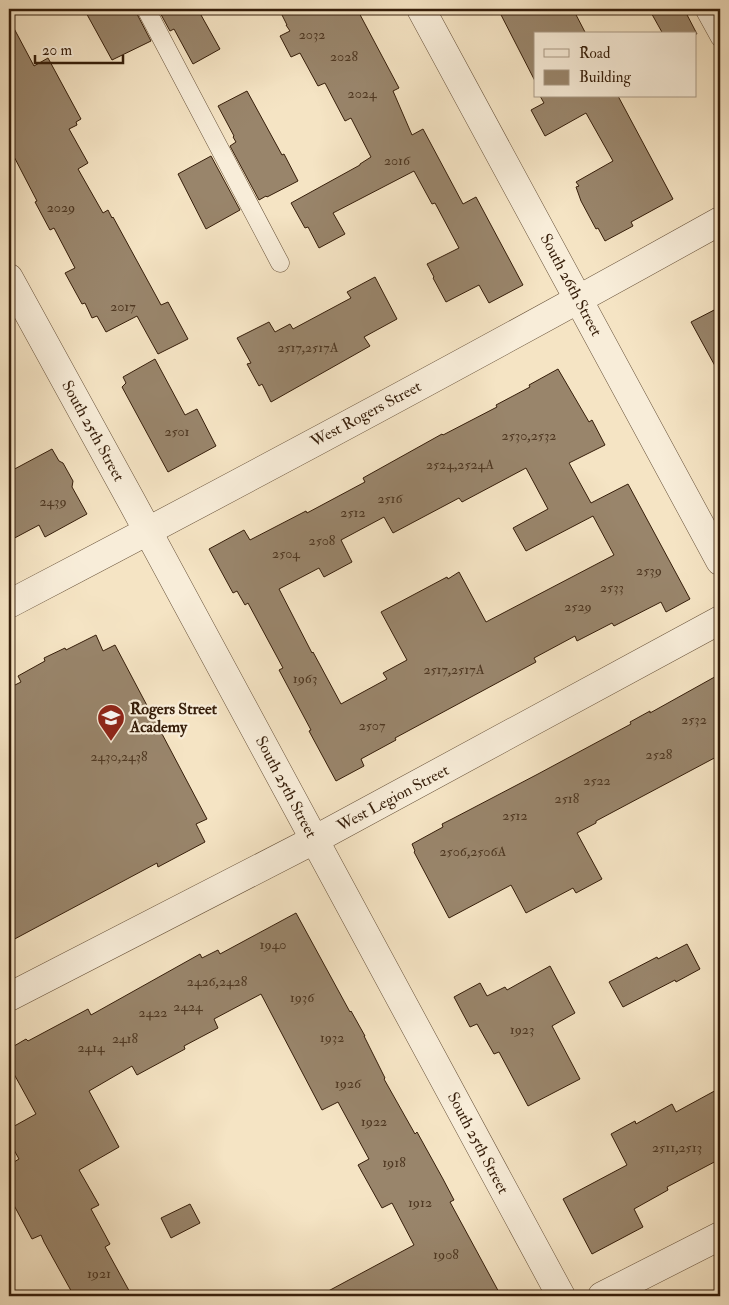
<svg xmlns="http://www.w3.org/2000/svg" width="729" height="1305" font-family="'IM FELL Double Pica',serif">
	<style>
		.building { fill: #99856b; stroke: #361e0a; fill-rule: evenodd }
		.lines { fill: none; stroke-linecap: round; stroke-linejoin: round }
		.service-casing { stroke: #665038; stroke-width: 19 }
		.minor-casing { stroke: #665038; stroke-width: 29 }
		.tertiary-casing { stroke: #665038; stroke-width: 29 }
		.service { stroke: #f8edd9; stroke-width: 18 }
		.minor { stroke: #f8edd9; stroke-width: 28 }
		.tertiary { stroke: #f8edd9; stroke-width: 28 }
		.labels { text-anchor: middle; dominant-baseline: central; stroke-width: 4.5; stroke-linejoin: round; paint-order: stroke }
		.number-label { font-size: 14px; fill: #4f3822 }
		.street-label { font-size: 16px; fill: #361e0a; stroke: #f8edd9 }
		.poi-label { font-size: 16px; font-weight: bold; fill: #361e0a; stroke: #f8edd9; text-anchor: start }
	</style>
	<rect width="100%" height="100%" fill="#f5e4c4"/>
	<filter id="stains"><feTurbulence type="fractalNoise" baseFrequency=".004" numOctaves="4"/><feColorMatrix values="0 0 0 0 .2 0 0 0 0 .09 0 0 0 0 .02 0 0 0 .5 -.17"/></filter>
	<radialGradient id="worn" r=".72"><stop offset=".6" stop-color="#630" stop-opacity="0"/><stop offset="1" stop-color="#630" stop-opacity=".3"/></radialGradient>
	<g class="building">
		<polygon points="84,9 135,9 137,14 151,41 112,60"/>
		<polygon points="158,9 213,9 201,15 220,49 193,64 174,29 170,31"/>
		<polygon points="279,9 357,9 399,88 393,91 412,135 423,129 463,204 476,197 523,285 489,303 479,285 446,302 433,278 434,277 427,264 459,248 435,203 432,204 414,171 333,213 345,234 319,248 308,227 305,228 291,203 360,165 360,164 371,157 351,118 345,121 325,83 318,86 300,53 291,57 280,36 290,31 286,25 287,25"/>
		<polygon points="498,9 573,9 586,34 535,34 535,81"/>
		<polygon points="649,9 684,9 697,34 663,34"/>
		<polygon points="9,19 34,66 48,58 81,119 76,122 77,125 69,129 88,163 78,169 103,213 108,210 112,218 113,217 161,305 168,302 188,339 158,354 137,316 106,332 97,316 92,318 85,303 82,304 65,273 75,268 54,228 50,230 35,202 37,201 9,147"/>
		<polygon points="247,91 282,155 284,154 298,181 267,197 266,196 259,200 230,146 236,142 233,137 234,136 218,106"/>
		<polygon points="540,96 618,96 673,199 631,222 633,226 605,241 598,228 596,229 581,201 576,187 579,186 576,182 613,161 586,113 545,136 531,110 544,103"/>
		<polygon points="211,156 240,210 206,229 178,174"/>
		<polygon points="375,277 397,319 364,337 370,346 271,402 262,384 259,386 247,364 251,363 237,338 269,322 275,332 290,324 293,329 351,298 347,292"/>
		<polygon points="720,307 720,375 691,322"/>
		<polygon points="155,359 185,415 197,409 216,446 168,472 122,387 126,383 123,377"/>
		<path d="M558,369L589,422L592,420L605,445L569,463L591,503L628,484L690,599L666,612L661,602L614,626L612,623L577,641L575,636L534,658L536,662L395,738L396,740L361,759L364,766L336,781L309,731L311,730L279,670L283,668L248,603L245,605L237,591L233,593L209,549L244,530L250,540L306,511L307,513L365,482L363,478L442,434L443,435L497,407L496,405L530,387L529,385ZM526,468L548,509L513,528L526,551L593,516L614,555L486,622L459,572L448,579L447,577L381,612L407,660L383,673L387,679L341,704L313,652L312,653L279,589L319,568L324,577L352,562L341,540L384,517L393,533L459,498L462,502Z"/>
		<polygon points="52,449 59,461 63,463 73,481 72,487 87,514 45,537 39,525 9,541 9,472"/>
		<polygon points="96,635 103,651 115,645 207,819 196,824 205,842 158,867 157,863 9,942 9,688 21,682 18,676 45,661 44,658 65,648 66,650"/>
		<polygon points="720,674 720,755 596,821 596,823 577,833 602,879 576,893 573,888 526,913 511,885 449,918 414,852 415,851 412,844 443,827 442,824 452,819 538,774 631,724 630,722 650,711 650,713"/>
		<polygon points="296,913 350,1012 351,1011 365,1036 364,1036 385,1078 384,1079 415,1134 417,1132 443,1179 454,1200 450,1202 501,1296 319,1296 414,1245 392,1203 382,1208 358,1165 369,1159 338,1102 322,1110 261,994 214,1019 218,1028 184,1046 185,1049 137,1075 132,1066 89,1091 119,1147 79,1170 99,1205 91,1209 110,1244 105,1247 132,1296 74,1296 44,1242 41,1235 32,1239 9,1196 9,1165 19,1159 9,1141 9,1129 36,1114 9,1065 9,1049 26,1039 28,1041 88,1009 91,1015 200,954 202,958 218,950 220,954"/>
		<polygon points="687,944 700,969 676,982 675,980 623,1007 609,982 657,957 658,959"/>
		<polygon points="550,966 575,1013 552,1026 580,1079 528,1106 499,1052 494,1054 477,1024 470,1027 454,997 480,983 487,996 505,987 507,990"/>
		<polygon points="720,1088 720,1159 667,1187 668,1190 634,1209 643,1227 592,1254 563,1199 627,1165 611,1134 635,1121 636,1124 672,1104 676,1112"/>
		<polygon points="190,1204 200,1223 171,1238 161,1218"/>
	</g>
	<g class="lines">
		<defs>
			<g id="service">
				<polyline points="146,9 280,263"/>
				<polyline points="704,9 720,38"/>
			</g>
			<g id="minor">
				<polyline points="421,9 720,561"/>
				<polyline points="9,278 132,502 561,1296"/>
				<path d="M9,604C248,479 485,352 720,221"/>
				<polyline points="9,997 314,840 720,620"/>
			</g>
			<polyline id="tertiary" points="602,1296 720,1236"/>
		</defs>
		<use href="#service" class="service-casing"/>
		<use href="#minor" class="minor-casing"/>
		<use href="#tertiary" class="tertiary-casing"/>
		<use href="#service" class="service"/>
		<use href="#minor" class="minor"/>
		<use href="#tertiary" class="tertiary"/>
	</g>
	<defs>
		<symbol id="school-pin" viewBox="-11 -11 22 30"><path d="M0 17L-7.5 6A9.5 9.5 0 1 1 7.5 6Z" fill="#8f2418" stroke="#f8edd9"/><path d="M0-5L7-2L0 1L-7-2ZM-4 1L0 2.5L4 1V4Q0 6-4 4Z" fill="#fff"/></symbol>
	</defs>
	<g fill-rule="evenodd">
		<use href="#school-pin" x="95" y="702" width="32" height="43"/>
	</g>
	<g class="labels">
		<g class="number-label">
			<text x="312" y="34">2032</text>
			<text x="344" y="56">2028</text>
			<text x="362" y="93">2024</text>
			<text x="397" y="160">2016</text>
			<text x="61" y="207">2029</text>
			<text x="123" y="306">2017</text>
			<text x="308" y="347">2517,2517A</text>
			<text x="177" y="431">2501</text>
			<text x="529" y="435">2530,2532</text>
			<text x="460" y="464">2524,2524A</text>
			<text x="390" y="498">2516</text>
			<text x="53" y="501">2439</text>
			<text x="353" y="512">2512</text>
			<text x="322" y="540">2508</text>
			<text x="286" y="553">2504</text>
			<text x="649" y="570">2539</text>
			<text x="612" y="587">2533</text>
			<text x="578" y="606">2529</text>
			<text x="454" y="669">2517,2517A</text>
			<text x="305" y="678">1963</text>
			<text x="694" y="719">2532</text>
			<text x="372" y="725">2507</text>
			<text x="659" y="754">2528</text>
			<text x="119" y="756">2430,2438</text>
			<text x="597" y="780">2522</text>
			<text x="567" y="798">2518</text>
			<text x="515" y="815">2512</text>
			<text x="473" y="851">2506,2506A</text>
			<text x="273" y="944">1940</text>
			<text x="217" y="981">2426,2428</text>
			<text x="302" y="997">1936</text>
			<text x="188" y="1006">2424</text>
			<text x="153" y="1012">2422</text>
			<text x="522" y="1029">1923</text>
			<text x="332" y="1037">1932</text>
			<text x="125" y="1038">2418</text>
			<text x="91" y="1047">2414</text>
			<text x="348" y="1083">1926</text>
			<text x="374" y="1121">1922</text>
			<text x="677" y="1147">2511,2513</text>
			<text x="394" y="1162">1918</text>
			<text x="420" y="1202">1912</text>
			<text x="446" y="1254">1908</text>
			<text x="99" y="1273">1921</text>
		</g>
		<g class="street-label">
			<text transform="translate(571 285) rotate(62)">South 26th Street</text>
			<text transform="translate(366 414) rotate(-28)">West Rogers Street</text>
			<text transform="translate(93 431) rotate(61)">South 25th Street</text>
			<text transform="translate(286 787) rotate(62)">South 25th Street</text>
			<text transform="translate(393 798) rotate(-28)">West Legion Street</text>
			<text transform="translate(478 1143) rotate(62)">South 25th Street</text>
		</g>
		<g class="poi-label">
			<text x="130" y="709">Rogers Street<tspan x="130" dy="18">Academy</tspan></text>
		</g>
	</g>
	<rect width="729" height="1305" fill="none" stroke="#f5e4c4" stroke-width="30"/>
	<rect x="10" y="10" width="709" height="1285" fill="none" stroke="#361e0a" stroke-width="2.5"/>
	<rect x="15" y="15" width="699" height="1275" fill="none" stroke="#361e0a"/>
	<rect x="534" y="32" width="162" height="65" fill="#f8edd9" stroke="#aa9a86"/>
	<rect x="544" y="49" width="25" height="8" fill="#f8edd9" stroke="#aa9a86"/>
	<text x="579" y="58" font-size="15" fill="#361e0a">Road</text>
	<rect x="544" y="70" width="25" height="15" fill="#99856b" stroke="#aa9a86"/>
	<text x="579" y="82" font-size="15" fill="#361e0a">Building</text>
	<path d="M35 55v8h88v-8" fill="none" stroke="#361e0a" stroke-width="2.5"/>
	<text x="42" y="55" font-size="15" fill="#361e0a" stroke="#f8edd9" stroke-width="4" paint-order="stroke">20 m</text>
	<rect width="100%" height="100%" filter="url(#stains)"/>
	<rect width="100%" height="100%" fill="url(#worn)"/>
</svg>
